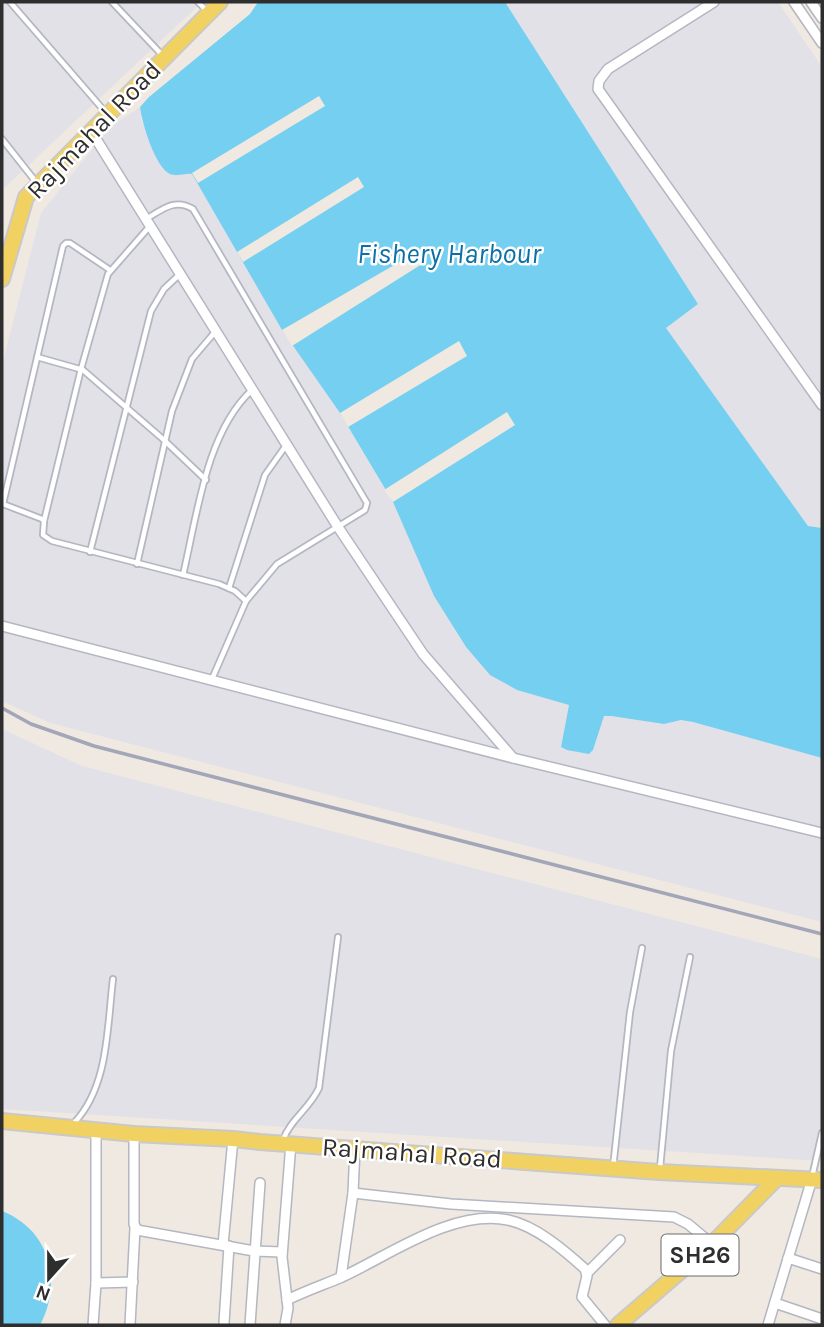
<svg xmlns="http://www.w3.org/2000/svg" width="824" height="1327" font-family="Karla,sans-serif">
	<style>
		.industrial { fill: #e3e1e8 }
		.water { fill: #75cff0 }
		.pier { fill: #efe9e1 }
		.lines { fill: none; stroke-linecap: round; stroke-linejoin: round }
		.service-casing { stroke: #b4b7c1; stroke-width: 8 }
		.minor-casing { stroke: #b4b7c1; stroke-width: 12 }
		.primary-casing { stroke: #c9c9c9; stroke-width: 18 }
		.service { stroke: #fff; stroke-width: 4.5 }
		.minor { stroke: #fff; stroke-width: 9 }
		.primary { stroke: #f2d163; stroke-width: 14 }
		.rail { stroke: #a3a6b8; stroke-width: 3.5 }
		.labels { text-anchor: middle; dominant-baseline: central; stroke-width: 5; stroke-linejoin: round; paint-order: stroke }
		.shield { fill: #fff; stroke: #6d6d6d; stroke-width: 2 }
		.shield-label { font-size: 24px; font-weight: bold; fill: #2e2e2e }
		.street-label { font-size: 26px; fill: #2e2e2e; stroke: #fff }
		.water-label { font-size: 28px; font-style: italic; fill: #0d6fa3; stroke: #fff }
	</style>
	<rect width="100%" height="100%" fill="#efe9e1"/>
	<g class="industrial">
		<polygon points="2,2 202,2 2,190"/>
		<polygon points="505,2 778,2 822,67 822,528 808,526 666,328 698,304"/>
		<polygon points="140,107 142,122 184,172 192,173 282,330 340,413 393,502 434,596 466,647 490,674 517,690 569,705 561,747 593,750 604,716 611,716 664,724 681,720 693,722 822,758 822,922 50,723 2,701 2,365 41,213 110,127"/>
		<polygon points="2,729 82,766 822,959 822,1161 2,1109"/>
	</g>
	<g class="water">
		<path d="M258,2H505L698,304L666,328L808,526L822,528V758L693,722L681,720L664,724L611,716H604L593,750L589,754L567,750L561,747L569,705L517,690L490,675L466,647L434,596L393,502L340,413L282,330L192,174C185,173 177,177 170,174C155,167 142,123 140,107L149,97L250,14Z"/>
		<path d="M2,1211C50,1230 63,1282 40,1325H2Z"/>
	</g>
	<g class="pier">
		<polygon points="319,96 325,106 198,183 192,173"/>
		<polygon points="358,177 364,187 243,262 237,252"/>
		<polygon points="415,253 422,264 292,346 282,330"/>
		<polygon points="459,341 467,356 348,427 340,413"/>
		<polygon points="507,412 515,425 393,502 384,490"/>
	</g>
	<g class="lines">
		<defs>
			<g id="service">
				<polyline points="10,2 107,114"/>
				<polyline points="112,2 164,57"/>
				<polyline points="198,2 206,10"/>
				<polyline points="2,139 36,182"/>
				<path d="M146,219C163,209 175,198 193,209L367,503L365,510L277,564L246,601L212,679"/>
				<polyline points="110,270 70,243 66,243 63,246 3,504 42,519 44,521 43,535 52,541 219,584 235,591 246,601"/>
				<polyline points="37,357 83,370 164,440 206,480"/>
				<polyline points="44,521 81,369 108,274 150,226"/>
				<polyline points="90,552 151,311 164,289 180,274"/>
				<polyline points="137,564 172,411 192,359 215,332"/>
				<path d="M183,575C197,516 206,432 252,390"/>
				<polyline points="229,588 265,475 287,444"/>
				<path d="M74,1123C109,1086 107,1027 113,979"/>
				<path d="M283,1140C290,1120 310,1108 319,1088L338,937"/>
				<polyline points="613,1168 630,1012 642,948"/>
				<polyline points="660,1168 671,1051 690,957"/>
				<polyline points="812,1177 822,1133"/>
			</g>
			<g id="minor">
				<polyline points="714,2 608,69 599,81 598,89 822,405"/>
				<polyline points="794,2 822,43"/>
				<polyline points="811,2 822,18"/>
				<polyline points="91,131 338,527 423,654 513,758"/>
				<polyline points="2,626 513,758 822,833"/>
				<polyline points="134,1134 134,1224 137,1230 254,1251 282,1252"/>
				<polyline points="353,1193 451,1204 674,1217 688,1224 712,1244"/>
				<polyline points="223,1245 233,1139"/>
				<polyline points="788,1258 822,1269"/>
				<polyline points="587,1273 620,1240"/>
				<polyline points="341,1277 353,1193 355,1148"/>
				<polyline points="96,1283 133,1282"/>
				<path d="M287,1300C305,1291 323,1285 342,1277C390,1255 452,1209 508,1220C536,1226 564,1250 585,1269L587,1276L582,1297L605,1325"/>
				<polyline points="775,1303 822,1319"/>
				<polyline points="224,1323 229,1246"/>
				<polyline points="93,1325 96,1283 96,1130"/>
				<polyline points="130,1325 135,1228"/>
				<polyline points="250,1325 260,1183"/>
				<polyline points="285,1325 288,1308 282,1257 291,1143"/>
				<polyline points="768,1325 812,1179"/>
			</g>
			<g id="primary">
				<polyline points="2,279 26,197 220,2"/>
				<polyline points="2,1121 134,1134 233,1139 260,1142 659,1172 822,1180"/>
				<polyline points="618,1325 712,1244 776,1179"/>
			</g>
		</defs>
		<use href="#service" class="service-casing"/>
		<use href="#minor" class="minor-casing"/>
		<use href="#primary" class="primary-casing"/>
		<use href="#service" class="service"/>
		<use href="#minor" class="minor"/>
		<use href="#primary" class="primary"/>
		<polyline class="rail" points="2,708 31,724 94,746 822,934"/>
	</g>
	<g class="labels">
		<rect class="shield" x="661.5" y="1234.5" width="77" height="41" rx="5"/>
		<g class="shield-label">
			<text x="700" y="1255">SH26</text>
		</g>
		<g class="street-label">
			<text transform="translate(94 130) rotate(-46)">Rajmahal Road</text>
			<text transform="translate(412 1153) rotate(4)">Rajmahal Road</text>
		</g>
		<g class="water-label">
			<text x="449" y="253">Fishery Harbour</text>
		</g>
	</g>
	<rect width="824" height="1327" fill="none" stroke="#2e2e2e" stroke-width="7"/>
	<g transform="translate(49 1278) rotate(201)" stroke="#ffffff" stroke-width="5" paint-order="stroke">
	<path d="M0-5L12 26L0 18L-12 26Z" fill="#2e2e2e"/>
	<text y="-10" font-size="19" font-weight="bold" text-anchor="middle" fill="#2e2e2e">N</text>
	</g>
</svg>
